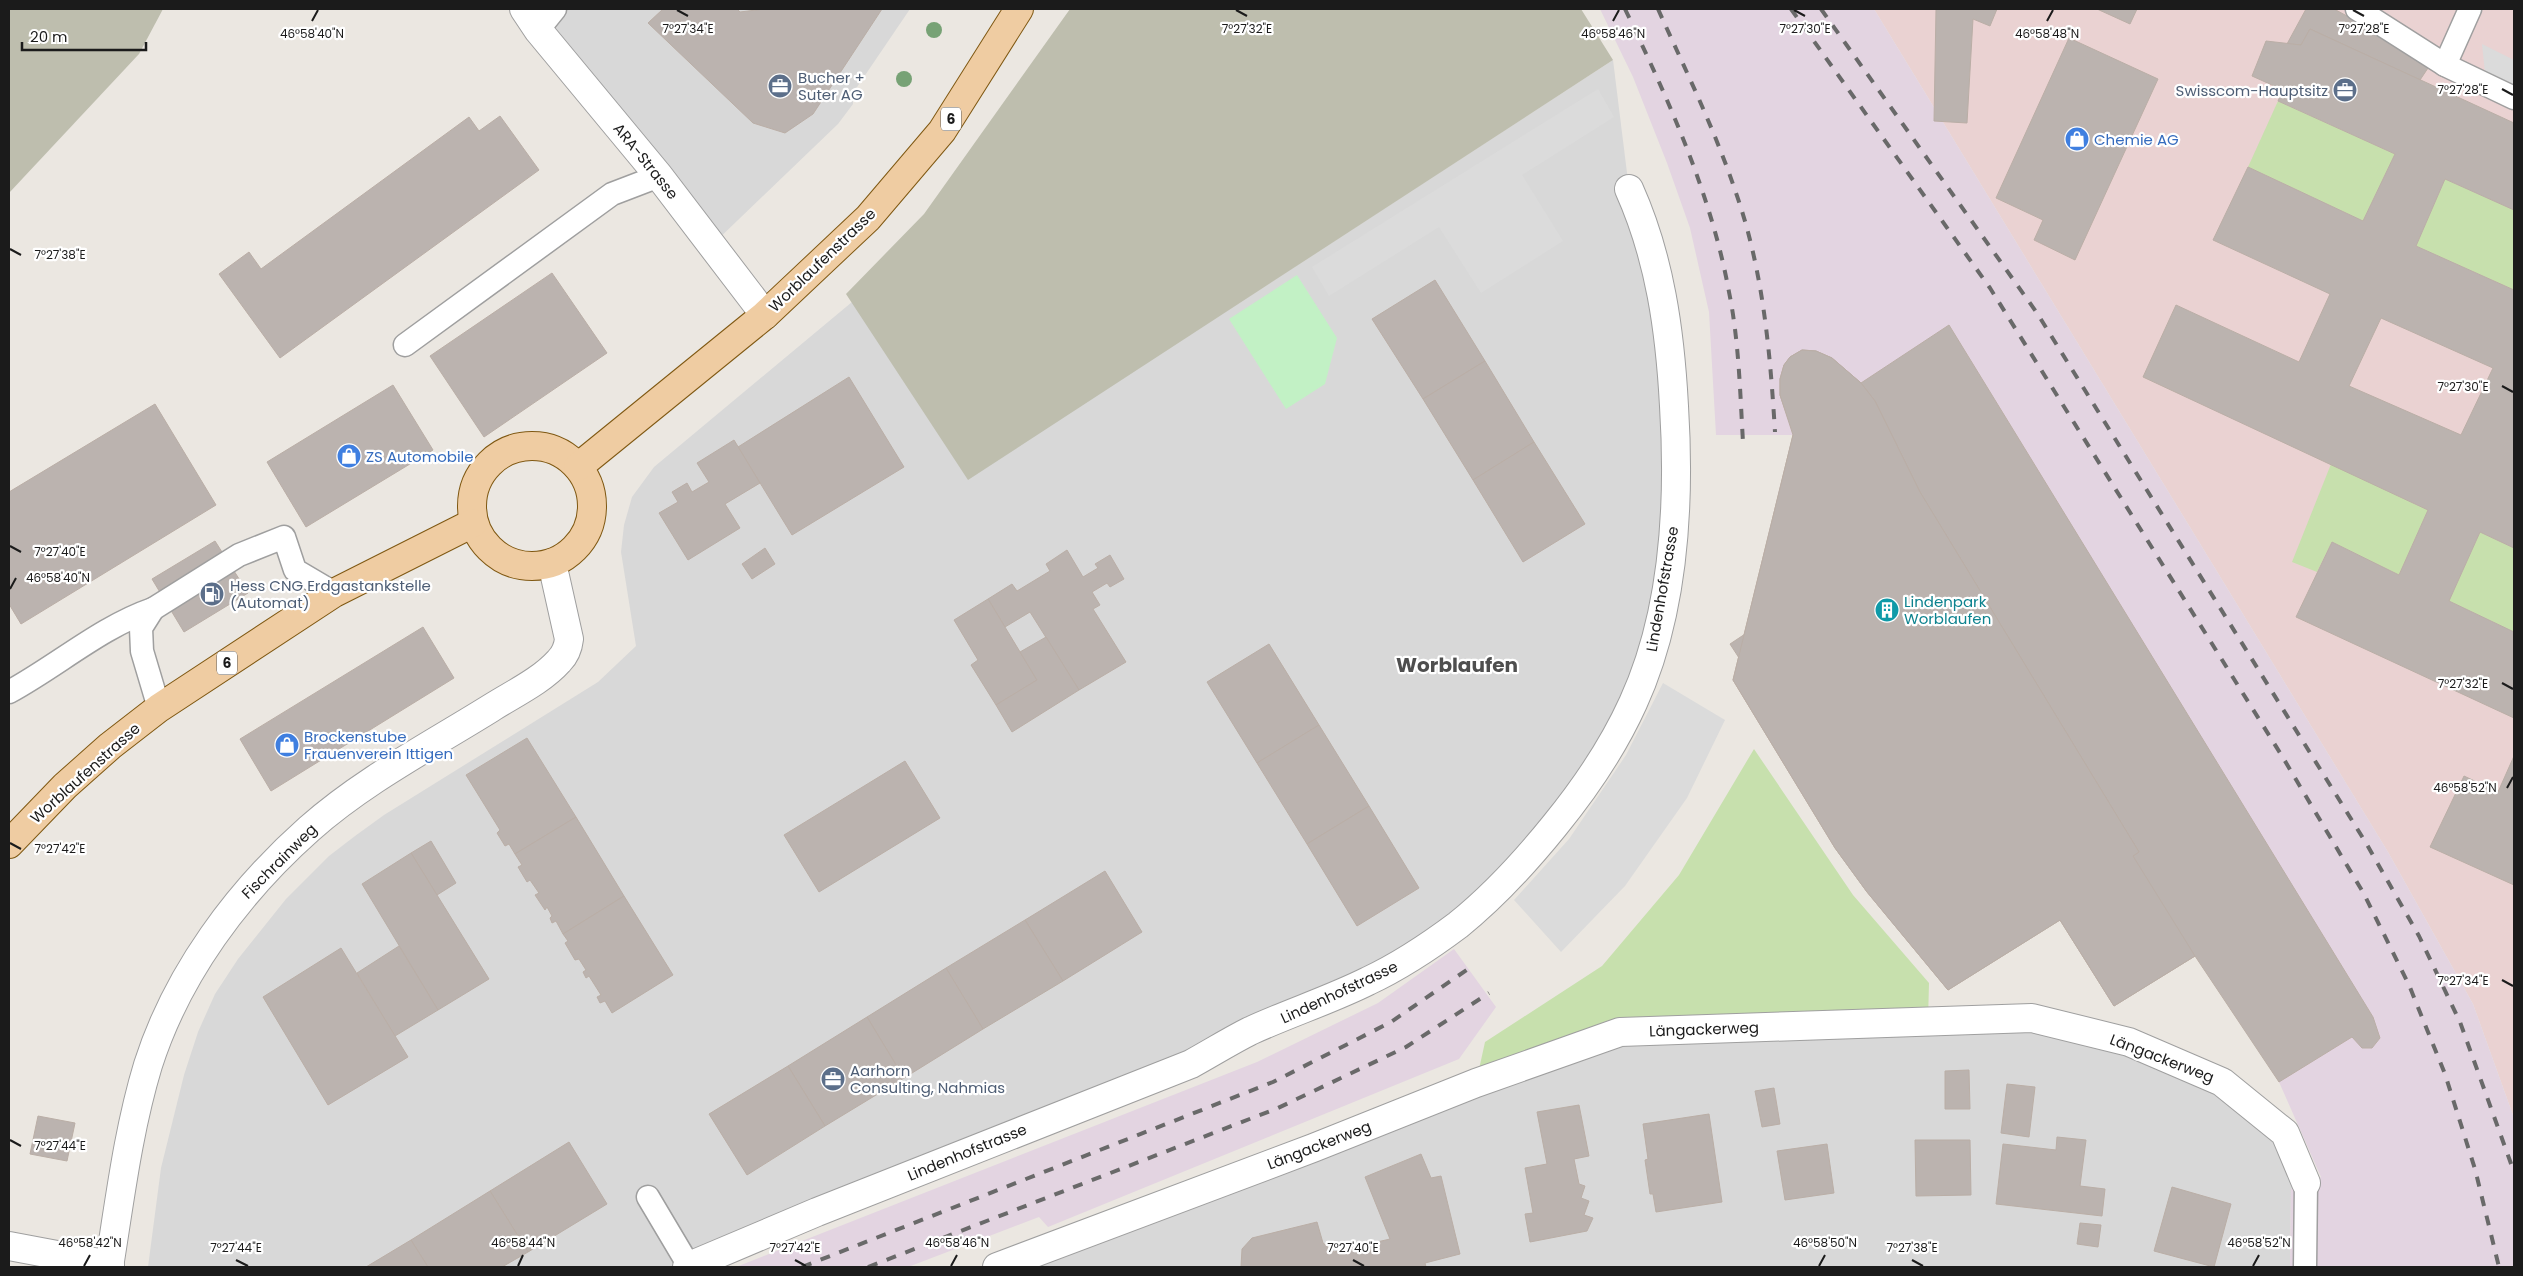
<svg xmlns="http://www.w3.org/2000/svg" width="2523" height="1276" font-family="Poppins,sans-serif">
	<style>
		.residential { fill: #d8d8d8 }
		.commercial { fill: #ead2d2 }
		.industrial { fill: #e3d4e1 }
		.construction { fill: #bebeae }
		.grass { fill: #c7e0ad }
		.park { fill: #c2f1c5 }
		.parking { fill: #dbdbdb }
		.building { fill: #bbb3af; stroke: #baaea6; fill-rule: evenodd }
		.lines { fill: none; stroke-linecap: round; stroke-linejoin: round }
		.service-casing { stroke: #9f9f9f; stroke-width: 25 }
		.minor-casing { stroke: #9f9f9f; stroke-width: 30 }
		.primary-casing { stroke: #7f5812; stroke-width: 30 }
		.service { stroke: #fff; stroke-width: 22 }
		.minor { stroke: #fff; stroke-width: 28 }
		.primary { stroke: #efcca2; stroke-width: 28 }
		.rail { stroke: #696969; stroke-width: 4; stroke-dasharray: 10 10; stroke-linecap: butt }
		.tree { fill: #77a275 }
		.ticks { fill: none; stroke: #1b1b1b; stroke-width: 2 }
		.labels { text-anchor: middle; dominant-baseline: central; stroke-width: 4.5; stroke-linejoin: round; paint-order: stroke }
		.shield { fill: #fff; stroke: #5f5f5f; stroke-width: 1 }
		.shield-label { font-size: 14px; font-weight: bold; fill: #1b1b1b }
		.service-label { font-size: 15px; fill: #4e5e75; stroke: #fff; text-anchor: start }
		.shop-label { font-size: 15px; fill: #366cbe; stroke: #fff; text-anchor: start }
		.street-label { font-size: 15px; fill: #1b1b1b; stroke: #fff }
		.culture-label { font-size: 15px; fill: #0d838f; stroke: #fff; text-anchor: start }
		.district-label { font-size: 20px; font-weight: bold; fill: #4e4e4e; stroke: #fff }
		.ticks-label { font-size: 12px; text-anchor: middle; fill: #1b1b1b; stroke: #fff; stroke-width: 4.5; stroke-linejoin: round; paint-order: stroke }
	</style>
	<rect width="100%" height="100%" fill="#ebe7e1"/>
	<g class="residential">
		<polygon points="524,9 910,9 853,93 853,104 838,124 712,245"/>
		<polygon points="1613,60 1629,189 1652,248 1670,560 1604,757 1429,946 687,1267 148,1267 161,1168 184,1075 198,1032 215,994 238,959 286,899 329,856 355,836 384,815 598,682 636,646 621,552 624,525 632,497 654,467 852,302 968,479"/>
		<polygon points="2032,1018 2129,1042 2285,1133 2306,1183 2291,1189 2290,1267 997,1267 1620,1032"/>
	</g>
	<polygon class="commercial" points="1874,9 2514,9 2514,1118 2473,1004 2388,852"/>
	<g class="industrial">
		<polygon points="1600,9 1874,9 2388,852 2473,1004 2514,1118 2514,1267 2290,1267 2291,1189 2321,1177 2279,1082 2112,806 1802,350 1790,357 1784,365 1780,379 1780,395 1793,435 1716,435 1709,312 1690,228 1667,163 1633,77"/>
		<polygon points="1454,949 1496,1007 1459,1059 1048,1227 1039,1217 908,1267 736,1267 1257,1062 1378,1003"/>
	</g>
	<g class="construction">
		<polygon points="9,9 163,9 139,54 9,193"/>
		<polygon points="1070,9 1581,9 1613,60 968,480 846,294 924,214"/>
	</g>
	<g class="grass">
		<polygon points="2278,101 2395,154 2363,221 2248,167"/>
		<polygon points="2445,179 2514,210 2514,290 2416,246"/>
		<polygon points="2331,464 2428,510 2399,575 2332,542 2317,572 2292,562"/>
		<polygon points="2480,532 2514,548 2514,632 2449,601"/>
		<polygon points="1754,749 1853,895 1929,983 1928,1021 1620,1032 1476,1083 1485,1042 1602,966 1679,875"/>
	</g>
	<polygon class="park" points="1297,275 1337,338 1325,384 1286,409 1229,319"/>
	<g class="parking">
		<polygon points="2482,44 2514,60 2514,87 2485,73"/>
		<polygon points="1598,89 1614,117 1522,175 1563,241 1481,293 1439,227 1329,296 1312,267"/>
		<polygon points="1663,683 1725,720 1687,798 1625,886 1561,952 1514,900 1569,839 1626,755"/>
	</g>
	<g class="building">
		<polygon points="663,9 737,9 740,12 764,9 882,9 813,114 785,133 753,123 648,23"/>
		<polygon points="1936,9 1997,9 1990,26 1973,19 1967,123 1934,121"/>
		<polygon points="2097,9 2137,9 2130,24"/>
		<polygon points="2306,9 2334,9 2432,62 2420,80 2310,29 2301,45 2287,44"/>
		<path d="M2310,29L2514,123V210L2445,179L2416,246L2514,290V548L2480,532L2449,601L2514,632V718L2296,617L2332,542L2399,575L2428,510L2143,377L2176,305L2299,362L2330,294L2213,240L2248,167L2363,221L2395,154L2278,101L2283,90L2252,76L2266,41L2301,45ZM2381,318L2493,368L2461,435L2349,386Z"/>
		<polygon points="2069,38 2158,79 2075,260 2034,240 2043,220 1996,198"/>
		<polygon points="500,116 539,170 280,358 219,274 249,252 261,269 469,117 479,131"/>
		<polygon points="552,273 607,353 484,437 430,356"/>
		<polygon points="1435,280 1485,361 1423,399 1372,319"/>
		<polygon points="1949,325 2373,1017 2380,1038 2372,1048 2362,1048 2352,1037 2279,1082 2195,956 2114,1006 2060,920 1948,990 1867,892 1835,848 1733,680 1793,435 1861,383"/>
		<polygon points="1802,350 1816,351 1832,358 1861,383 1875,401 1920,492 2139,852 2044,913 1907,695 1875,715 1972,877 1904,919 1875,868 1730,644 1834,575 1785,495 1810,482 1780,395 1780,379 1784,365 1790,357"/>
		<polygon points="1802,350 1816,351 1832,358 1861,383 1875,401 1920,492 2139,852 2133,856 2195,956 2114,1006 2060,920 1948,990 1867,892 1835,848 1733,680 1793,435 1780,395 1780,379 1784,365 1790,357"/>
		<polygon points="1485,361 1534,442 1473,480 1423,399"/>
		<polygon points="849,377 904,467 792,535 738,447"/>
		<polygon points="393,385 433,450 306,527 267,462"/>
		<polygon points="155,404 216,505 21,624 9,604 9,492"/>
		<polygon points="734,440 760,483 725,504 740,528 688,560 659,513 678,502 672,492 687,483 692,492 709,482 697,463"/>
		<polygon points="1534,442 1585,524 1523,562 1473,480"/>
		<polygon points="215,541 248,593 184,632 152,579"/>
		<polygon points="765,548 775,564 752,579 742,564"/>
		<polygon points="1067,550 1083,577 1098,568 1095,564 1110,555 1124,579 1110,587 1107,583 1092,592 1100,605 1093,609 1126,662 1079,690 1030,612 1005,627 988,599 1012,584 1017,591 1050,571 1046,564"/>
		<polygon points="988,599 1037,680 996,705 971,665 978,660 954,620"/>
		<polygon points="423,627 454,678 271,791 240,739"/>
		<polygon points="1046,637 1079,690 1012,732 996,705 1037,680 1020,652"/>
		<polygon points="1269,644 1319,725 1257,763 1207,682"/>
		<polygon points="1319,725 1369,806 1307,844 1257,763"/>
		<polygon points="527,738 576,817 515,854 509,844 505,846 497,833 500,830 466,775"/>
		<polygon points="2514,756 2514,885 2430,847 2464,776 2498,792"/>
		<polygon points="905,761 940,818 819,892 784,835"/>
		<polygon points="1369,806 1419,888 1357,926 1307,844"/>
		<polygon points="576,817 624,896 563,934 556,921 552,923 550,918 552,916 547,907 545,910 535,895 539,893 530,880 527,882 518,867 522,865 515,854"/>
		<polygon points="431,841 456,883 437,895 411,853"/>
		<polygon points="411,853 489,979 438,1010 362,884"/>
		<polygon points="1105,871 1142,932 1063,981 1025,920"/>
		<polygon points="624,896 673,975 612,1013 605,1001 600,1003 597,997 601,995 589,976 586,978 583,972 586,970 579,959 575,960 565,943 568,941 563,934"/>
		<polygon points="1025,920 1063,981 983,1029 946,968"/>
		<polygon points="399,946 438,1010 395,1036 357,973"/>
		<polygon points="341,948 408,1057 328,1105 263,997"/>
		<polygon points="946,968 983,1029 904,1078 867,1017"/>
		<polygon points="867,1017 904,1078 825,1126 788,1066"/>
		<polygon points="788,1066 825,1126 747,1175 709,1114"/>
		<polygon points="1969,1070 1970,1109 1945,1109 1945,1071"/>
		<polygon points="2007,1084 2035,1087 2029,1137 2001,1133"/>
		<polygon points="1774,1088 1780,1124 1762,1127 1755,1091"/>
		<polygon points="1579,1105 1589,1156 1574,1159 1579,1184 1585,1186 1581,1198 1589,1201 1584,1215 1593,1218 1587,1231 1530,1242 1525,1214 1533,1213 1525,1168 1547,1164 1537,1112"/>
		<polygon points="1709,1114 1722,1202 1656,1212 1653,1194 1650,1194 1645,1160 1648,1159 1643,1124"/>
		<polygon points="38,1116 75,1123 67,1161 30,1154"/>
		<polygon points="2057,1137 2086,1140 2080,1186 2105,1189 2102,1216 1996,1204 2003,1144 2056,1150"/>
		<polygon points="1915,1140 1970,1140 1971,1195 1916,1196"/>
		<polygon points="569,1142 607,1204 528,1252 490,1191"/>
		<polygon points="1827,1144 1834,1193 1785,1200 1777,1151"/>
		<polygon points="1421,1154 1431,1178 1441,1176 1460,1254 1425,1263 1426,1267 1241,1267 1242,1249 1252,1238 1317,1222 1323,1243 1334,1252 1390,1239 1365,1177"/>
		<polygon points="2172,1187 2231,1204 2214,1267 2154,1251"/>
		<polygon points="490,1191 528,1252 502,1267 428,1267 411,1240"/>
		<polygon points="2080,1223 2101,1225 2098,1247 2077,1244"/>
		<polygon points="411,1240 428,1267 366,1267"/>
	</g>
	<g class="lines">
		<defs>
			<g id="service">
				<polyline points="2357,9 2445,65 2470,9"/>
				<polyline points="538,30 555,9"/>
				<polyline points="2445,65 2514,98"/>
				<polyline points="405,345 612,194 659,176"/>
				<path d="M9,692C57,666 101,627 153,609"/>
				<polyline points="159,708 142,651 141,628 153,609 239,555 284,537 295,570 334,593"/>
				<polyline points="648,1197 689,1266"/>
				<polyline points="2305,1267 2306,1183"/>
			</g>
			<g id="minor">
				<polyline points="524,9 538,30 659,176 765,315"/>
				<polyline points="9,1246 110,1265"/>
				<path d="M109,1267C120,1199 128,1131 148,1065C177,974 238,892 309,829C363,781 430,746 491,708C513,694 541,681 559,661C565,655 568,648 569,639L552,563"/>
				<path d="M687,1267L817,1212L1191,1064C1211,1053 1230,1041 1250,1031C1289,1013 1330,1000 1368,981C1400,966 1430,946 1458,925C1494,896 1526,861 1555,825C1586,787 1613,747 1633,703C1674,614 1680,502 1674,406C1670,331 1660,258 1629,189"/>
				<polyline points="997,1267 1313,1148 1476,1083 1620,1032 2032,1018 2129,1042 2222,1082 2285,1133 2306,1183"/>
			</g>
			<g id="primary">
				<circle cx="532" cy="506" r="60"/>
				<polyline points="578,467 765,315 868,218 942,131 1019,9"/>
				<polyline points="9,844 65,786 110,746 159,708 334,593 473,523"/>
			</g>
		</defs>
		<use href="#service" class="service-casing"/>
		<use href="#minor" class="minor-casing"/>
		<use href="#primary" class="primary-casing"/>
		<use href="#service" class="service"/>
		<use href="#minor" class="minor"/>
		<use href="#primary" class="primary"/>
		<g class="rail">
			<path d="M1625,9C1668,99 1711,193 1729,292C1739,341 1740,392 1743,442"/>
			<path d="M1658,9C1685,69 1714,128 1735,190C1763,269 1770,350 1775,432"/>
			<polyline points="1791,9 1990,288 2282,756 2364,894 2409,985 2445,1074 2475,1169 2499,1267"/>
			<polyline points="1821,9 2037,313 2366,843 2419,936 2460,1022 2514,1172"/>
			<polyline points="802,1267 1273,1082 1391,1022 1468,969"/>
			<polyline points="868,1267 1278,1108 1406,1047 1489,993"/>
		</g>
	</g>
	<g class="tree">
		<circle cx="934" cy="30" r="8"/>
		<circle cx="904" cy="79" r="8"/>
	</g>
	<path class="ticks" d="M677,10L688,16M1236,10L1247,16M1794,10L1805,16M2353,10L2364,16M312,21L318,10M1613,21L1619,10M2047,21L2053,10M2502,89L2513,95M10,249L21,255M2502,386L2513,392M10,546L21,552M10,589L16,578M2502,683L2513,689M2507,788L2513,777M10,843L21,849M2502,980L2513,986M10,1140L21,1146M236,1260L248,1266M795,1260L806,1266M1353,1260L1364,1266M1912,1260L1923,1266M84,1266L90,1255M518,1266L523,1255M951,1266L957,1255M1819,1266L1825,1255M2253,1266L2259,1255"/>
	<defs>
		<symbol id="office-disc" viewBox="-11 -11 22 22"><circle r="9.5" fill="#5c6f8a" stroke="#fff"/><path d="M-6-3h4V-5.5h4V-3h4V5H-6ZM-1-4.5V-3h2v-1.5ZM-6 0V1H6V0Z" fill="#fff"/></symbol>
		<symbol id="shop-disc" viewBox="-11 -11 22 22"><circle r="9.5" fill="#3f7fe0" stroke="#fff"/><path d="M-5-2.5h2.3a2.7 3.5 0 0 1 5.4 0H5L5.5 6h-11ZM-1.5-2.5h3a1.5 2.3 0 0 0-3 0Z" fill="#fff"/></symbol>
		<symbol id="fuel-disc" viewBox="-11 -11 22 22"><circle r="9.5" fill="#5c6f8a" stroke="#fff"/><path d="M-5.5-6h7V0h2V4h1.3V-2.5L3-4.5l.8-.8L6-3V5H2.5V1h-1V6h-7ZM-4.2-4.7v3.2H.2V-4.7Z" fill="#fff"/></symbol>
		<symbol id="building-disc" viewBox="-11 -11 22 22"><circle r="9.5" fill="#0f9aa8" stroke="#fff"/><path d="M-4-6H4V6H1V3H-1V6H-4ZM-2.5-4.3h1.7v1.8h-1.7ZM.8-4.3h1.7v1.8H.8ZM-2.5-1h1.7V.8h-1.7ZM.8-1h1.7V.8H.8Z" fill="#fff"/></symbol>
	</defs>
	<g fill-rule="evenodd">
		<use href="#office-disc" x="766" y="72" width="28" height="28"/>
		<use href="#office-disc" x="2331" y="76" width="28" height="28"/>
		<use href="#shop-disc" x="2063" y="125" width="28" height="28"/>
		<use href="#shop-disc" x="335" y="442" width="28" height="28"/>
		<use href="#fuel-disc" x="198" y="580" width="28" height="28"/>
		<use href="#building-disc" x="1873" y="596" width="28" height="28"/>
		<use href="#shop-disc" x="273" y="731" width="28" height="28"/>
		<use href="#office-disc" x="819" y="1065" width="28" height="28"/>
	</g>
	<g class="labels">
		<g class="shield">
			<rect x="941" y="107.5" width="20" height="23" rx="4"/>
			<rect x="217" y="651.5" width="20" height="23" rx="4"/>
		</g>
		<g class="shield-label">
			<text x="951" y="119">6</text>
			<text x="227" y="663">6</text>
		</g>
		<g class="service-label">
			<text x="798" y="77">Bucher +<tspan x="798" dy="17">Suter AG</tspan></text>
			<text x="2328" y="90" text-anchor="end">Swisscom-Hauptsitz</text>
			<text x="230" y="585">Hess CNG Erdgastankstelle<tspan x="230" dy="17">(Automat)</tspan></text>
			<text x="850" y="1070">Aarhorn<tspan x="850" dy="17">Consulting, Nahmias</tspan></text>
		</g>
		<g class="shop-label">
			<text x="2094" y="139">Chemie AG</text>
			<text x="366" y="456">ZS Automobile</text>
			<text x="304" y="736">Brockenstube<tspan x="304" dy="17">Frauenverein Ittigen</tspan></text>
		</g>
		<g class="street-label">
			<text transform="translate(646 161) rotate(51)">ARA-Strasse</text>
			<text transform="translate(822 260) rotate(-44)">Worblaufenstrasse</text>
			<text transform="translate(1662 589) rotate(-80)">Lindenhofstrasse</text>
			<text transform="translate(85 773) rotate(-42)">Worblaufenstrasse</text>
			<text transform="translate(279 861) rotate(-45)">Fischrainweg</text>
			<text transform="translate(1339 992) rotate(-25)">Lindenhofstrasse</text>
			<text transform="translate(1704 1029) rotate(-2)">Längackerweg</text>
			<text transform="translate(2162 1058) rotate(21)">Längackerweg</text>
			<text transform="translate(1319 1145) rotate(-21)">Längackerweg</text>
			<text transform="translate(967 1152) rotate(-22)">Lindenhofstrasse</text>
		</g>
		<g class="culture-label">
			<text x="1904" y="601">Lindenpark<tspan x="1904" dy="17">Worblaufen</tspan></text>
		</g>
		<g class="district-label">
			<text x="1457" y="665">Worblaufen</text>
		</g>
	</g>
	<g class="ticks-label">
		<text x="688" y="33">7°27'34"E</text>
		<text x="1247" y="33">7°27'32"E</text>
		<text x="1805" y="33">7°27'30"E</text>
		<text x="2364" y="33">7°27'28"E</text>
		<text x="312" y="38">46°58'40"N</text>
		<text x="1613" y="38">46°58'46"N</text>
		<text x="2047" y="38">46°58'48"N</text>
		<text x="2463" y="94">7°27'28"E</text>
		<text x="60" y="259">7°27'38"E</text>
		<text x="2463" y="391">7°27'30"E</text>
		<text x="60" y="556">7°27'40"E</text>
		<text x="58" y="582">46°58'40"N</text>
		<text x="2463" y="688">7°27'32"E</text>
		<text x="2465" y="792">46°58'52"N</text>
		<text x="60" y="853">7°27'42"E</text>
		<text x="2463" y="985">7°27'34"E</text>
		<text x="60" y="1150">7°27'44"E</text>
		<text x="90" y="1247">46°58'42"N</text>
		<text x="523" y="1247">46°58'44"N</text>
		<text x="957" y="1247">46°58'46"N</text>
		<text x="1825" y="1247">46°58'50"N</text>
		<text x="2259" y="1247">46°58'52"N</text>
		<text x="236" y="1252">7°27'44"E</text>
		<text x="795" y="1252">7°27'42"E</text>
		<text x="1353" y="1252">7°27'40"E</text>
		<text x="1912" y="1252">7°27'38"E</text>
	</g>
	<rect width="2523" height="1276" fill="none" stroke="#1b1b1b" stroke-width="20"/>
	<path d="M22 42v8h124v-8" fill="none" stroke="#1b1b1b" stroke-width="2.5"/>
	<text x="30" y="42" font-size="15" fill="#1b1b1b" stroke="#ffffff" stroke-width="4" paint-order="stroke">20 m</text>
</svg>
